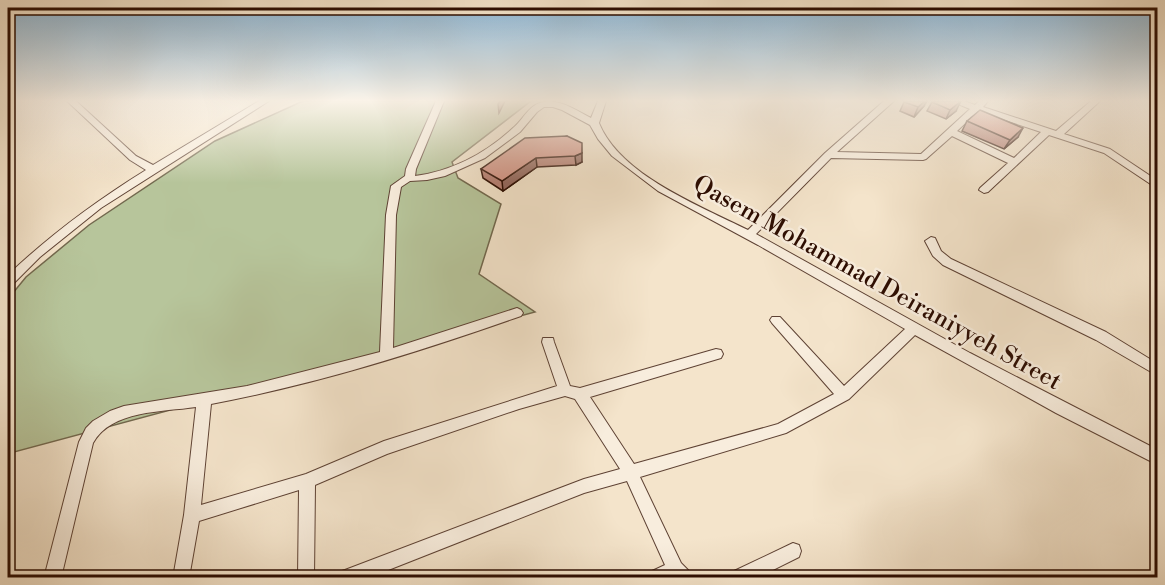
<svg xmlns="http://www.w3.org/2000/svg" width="1165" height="585" font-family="'Libre Bodoni',serif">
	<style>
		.green { fill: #b7c59b; stroke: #72684e; stroke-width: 1.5 }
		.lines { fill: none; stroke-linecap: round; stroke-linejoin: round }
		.minor-casing { stroke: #5e4234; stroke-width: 2 }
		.minor { fill: #f8eddd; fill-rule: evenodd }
		.wall { fill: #b67f73; stroke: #2c0c01; stroke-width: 1.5 }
		.shaded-wall { fill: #94685e; stroke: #2c0c01; stroke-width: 1.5 }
		.building { fill: #d49486; stroke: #2c0c01; stroke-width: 1.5 }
		.labels { text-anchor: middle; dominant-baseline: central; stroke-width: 5; stroke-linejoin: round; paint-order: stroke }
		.street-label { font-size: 24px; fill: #2c0c01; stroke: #f8eddd }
	</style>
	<rect width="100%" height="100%" fill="#f4e4cb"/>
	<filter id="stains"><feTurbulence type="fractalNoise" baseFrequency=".00333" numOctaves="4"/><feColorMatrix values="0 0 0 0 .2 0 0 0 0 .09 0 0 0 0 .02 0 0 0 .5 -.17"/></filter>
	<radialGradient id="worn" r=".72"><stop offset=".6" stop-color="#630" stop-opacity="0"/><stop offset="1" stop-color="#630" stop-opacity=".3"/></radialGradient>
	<polygon class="green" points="303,101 531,101 452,162 458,178 501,204 479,274 535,312 10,453 8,463 8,299 26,277 89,225 215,141"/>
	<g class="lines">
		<defs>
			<g id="minor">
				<path d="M67,101H76L136,156L153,165L259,101H269L101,208L40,257L12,285L8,286V275C50,235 96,201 146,170L130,160Z"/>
				<path d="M436,101H444L416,169L415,176C452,171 486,153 513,128C524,119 529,104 544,102C561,99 577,111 591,118L598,101H606L599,123C620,175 700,206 748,230L825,153L884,101H894L837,152L921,154L970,109L951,101H964L975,105L979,101H988L983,107L1056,131L1091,101H1100L1064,134L1110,149L1158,181V189L1104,153L1049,135L988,192L984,193L979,190L980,188L1008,163L952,136L926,159L923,160L831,158L756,234L970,353L1158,450V465L1056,413L915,335L849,399L786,433L640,477L681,563L690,572L692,578H648L650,572L665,565L627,481L584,493L368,578H337L339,572L345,570L584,479L620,469L575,399L565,396L519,409L387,454L315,485L314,578H298L299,490L199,521L189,578H173L184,515L196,407C163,412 111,410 93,443L61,578H44L79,442L86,428L93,421L110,411L124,406L247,386L380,352L386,215L391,186L405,176L406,169ZM544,107H553L562,110L590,125L598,139L612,156L658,191L758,245L905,329L844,386L780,317H772L770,320L772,323L834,394L778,424L634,464L590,397L721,358L723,354L721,350L716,349L580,388L570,386L554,342L553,338H543L542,342L557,386L384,441L306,474L201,505L211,404C317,384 419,352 521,316L523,313L521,310L517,308L393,348L396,215L401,187L410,181L427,180L445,176L485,158L520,132L537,112ZM978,111L1041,132L1014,158L957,131Z"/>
				<polygon points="931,237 935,238 941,251 951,259 1106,332 1158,364 1158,376 1096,340 943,265 933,256 925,241"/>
				<polygon points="793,543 799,545 801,551 799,557 757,578 730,578 732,572"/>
			</g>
		</defs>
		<use href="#minor" class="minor-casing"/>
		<use href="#minor" class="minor"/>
	</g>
	<g class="wall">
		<polygon points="904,102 924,106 914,117 900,111"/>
		<polygon points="932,102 956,111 946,119 927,111"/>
		<polygon points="967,121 1018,137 1004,149 962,131"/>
		<polygon points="567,136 582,162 576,165 537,167 503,191 483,178 481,169"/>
	</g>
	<g class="shaded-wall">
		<polygon points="500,101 505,101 499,113 498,104"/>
		<polygon points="925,101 927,101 924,106 914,117 918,107"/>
		<polygon points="961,101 956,111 946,119 950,110"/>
		<polygon points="1023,128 1018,137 1004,149 1010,140"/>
		<polygon points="582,153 582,162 576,165 575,156"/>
		<polygon points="536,158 537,167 503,191 502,181"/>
	</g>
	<g class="building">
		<polygon points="905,101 925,101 918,107 904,102"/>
		<polygon points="933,101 961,101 950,110 932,102"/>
		<polygon points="980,110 1023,128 1010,140 967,121"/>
		<polygon points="567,136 582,143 582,153 575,156 536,158 502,181 481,169 525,138"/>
	</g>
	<linearGradient id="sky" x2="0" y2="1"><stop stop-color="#8bb7d8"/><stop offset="0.55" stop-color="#faf3e8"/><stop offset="1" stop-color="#faf3e8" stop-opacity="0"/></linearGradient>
	<rect width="1165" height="183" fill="url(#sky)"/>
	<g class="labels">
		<g class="street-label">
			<text transform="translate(877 283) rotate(29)">Qasem Mohammad Deiraniyyeh Street</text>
		</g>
	</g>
	<rect width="1165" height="585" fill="none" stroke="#f4e4cb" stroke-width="30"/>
	<rect x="9" y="9" width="1147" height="567" fill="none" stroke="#2c0c01" stroke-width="3"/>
	<rect x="15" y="15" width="1135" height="555" fill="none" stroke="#2c0c01" stroke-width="1.5"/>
	<rect width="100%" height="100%" filter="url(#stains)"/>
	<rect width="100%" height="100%" fill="url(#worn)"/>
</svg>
